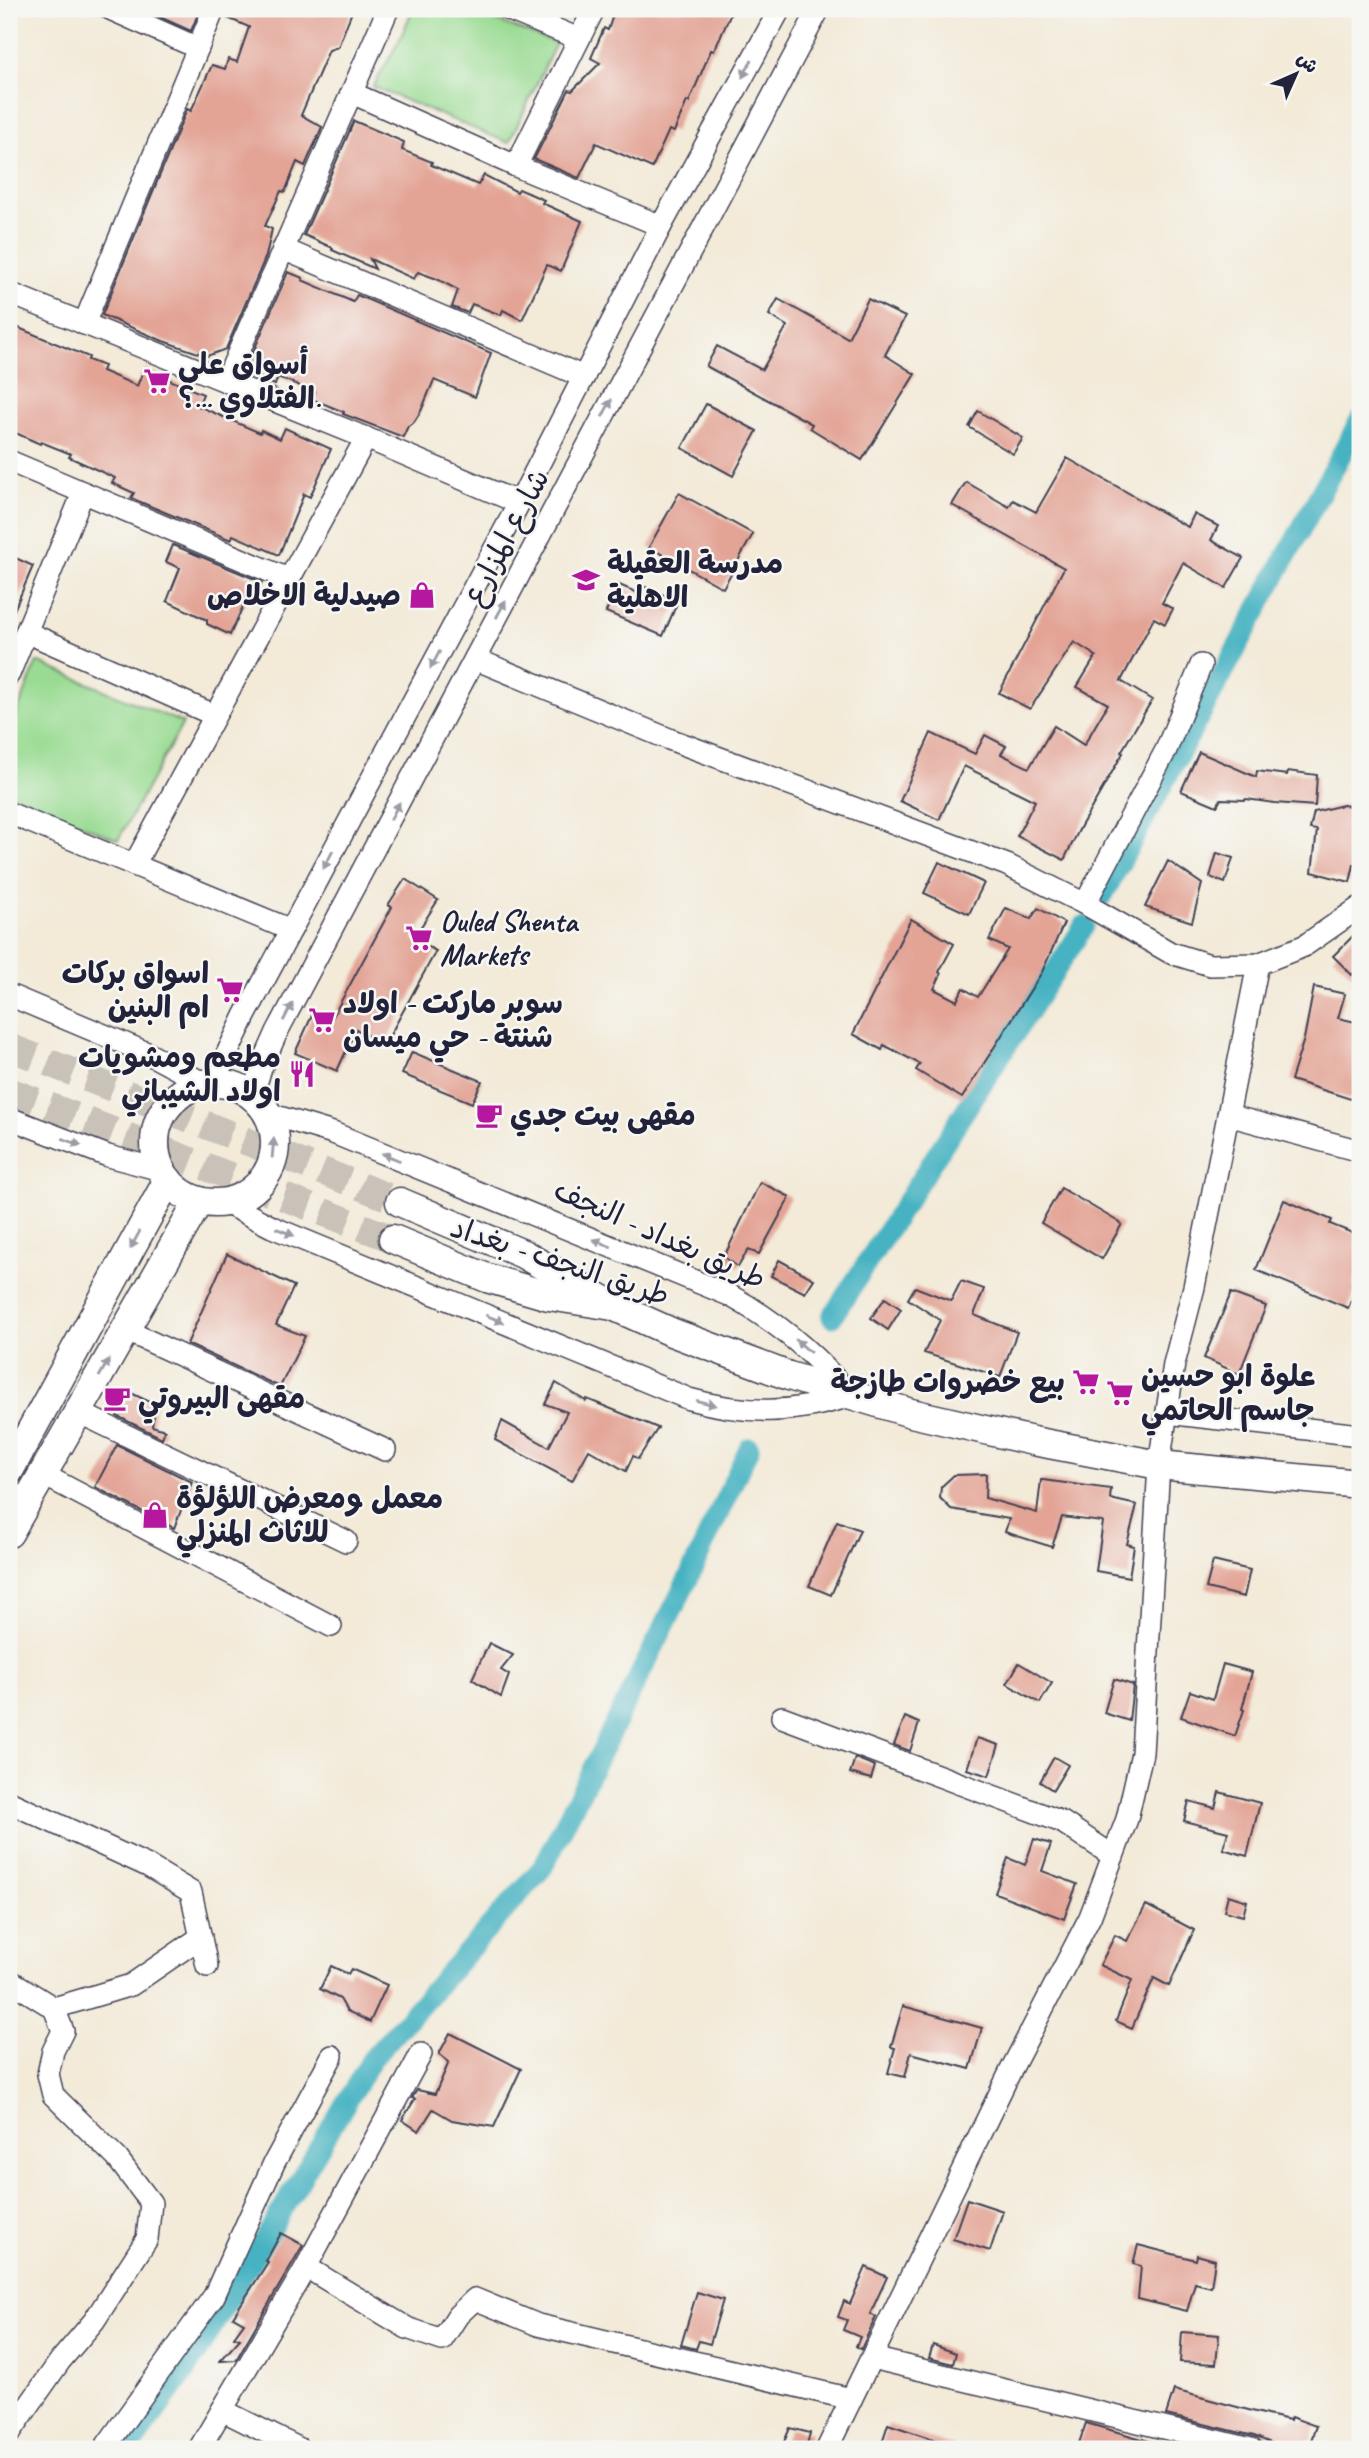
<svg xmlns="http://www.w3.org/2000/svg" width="1369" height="2458" font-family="Caveat,'Playpen Sans Arabic',sans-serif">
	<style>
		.green { fill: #99db92; stroke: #5e7e66; stroke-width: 2 }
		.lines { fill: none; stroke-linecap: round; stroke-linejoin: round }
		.canal { stroke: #46b3c2; stroke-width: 21 }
		.building { fill: #e3a496 }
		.major-tunnel { stroke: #c9c2b9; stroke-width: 28; stroke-dasharray: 28 14; stroke-linecap: butt }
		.minor-casing { stroke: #414053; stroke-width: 24 }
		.major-casing { stroke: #414053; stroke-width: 31 }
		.minor { stroke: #fff; stroke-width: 21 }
		.major { stroke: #fff; stroke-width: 28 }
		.oneway { fill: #9c9ca7 }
		.labels { text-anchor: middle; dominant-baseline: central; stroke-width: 5; stroke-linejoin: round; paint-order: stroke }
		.poi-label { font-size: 30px; font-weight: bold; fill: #22223b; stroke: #f6f6f2; text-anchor: start }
		.street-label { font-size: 30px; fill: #22223b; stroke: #f6f6f2 }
	</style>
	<rect width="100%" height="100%" fill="#f6f6f2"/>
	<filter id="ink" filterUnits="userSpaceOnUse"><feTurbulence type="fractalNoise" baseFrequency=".0143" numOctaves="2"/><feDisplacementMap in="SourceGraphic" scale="14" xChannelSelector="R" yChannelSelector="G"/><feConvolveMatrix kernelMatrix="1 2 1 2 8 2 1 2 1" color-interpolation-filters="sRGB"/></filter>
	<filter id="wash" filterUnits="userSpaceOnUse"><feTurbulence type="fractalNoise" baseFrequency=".00686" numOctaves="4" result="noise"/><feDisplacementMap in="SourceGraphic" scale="28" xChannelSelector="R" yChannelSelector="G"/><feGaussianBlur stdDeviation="1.57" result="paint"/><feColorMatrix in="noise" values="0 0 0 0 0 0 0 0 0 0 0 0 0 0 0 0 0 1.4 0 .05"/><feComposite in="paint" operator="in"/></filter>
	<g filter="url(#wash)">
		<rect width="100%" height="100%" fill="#f3ead8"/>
		<g class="green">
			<polygon points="413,9 465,9 556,43 509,143 373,87 399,41"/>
			<polygon points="37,662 183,723 118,840 9,794 9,733"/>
		</g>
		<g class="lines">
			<g class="canal">
				<polyline points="1103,895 1360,420"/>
				<polyline points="832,1317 1084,926"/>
				<polyline points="128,2449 187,2369 372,2059 543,1867 688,1579 749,1448"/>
			</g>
		</g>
		<g id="blocks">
			<g class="building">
				<polygon points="142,9 200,9 191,31"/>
				<polygon points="227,9 353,9 338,47 329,50 301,115 322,127 305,166 297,162 285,192 281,191 265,226 272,229 266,256 226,349 207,356 163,341 102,315 187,109 191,111 212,65 225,69 228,59 237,62 249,27 225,17"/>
				<polygon points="615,9 733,9 714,51 711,50 689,102 687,101 674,132 669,130 652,168 596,143 579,178 534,159 569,90 572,91 600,63 591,58 604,28 608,30"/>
				<polygon points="354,121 404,142 402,150 432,162 431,165 478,185 484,175 517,192 519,189 544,200 542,203 582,221 561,271 547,265 522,320 503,310 501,315 472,304 468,313 452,307 458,290 437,279 418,272 414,279 370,259 375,269 332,250 333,248 304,235"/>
				<polygon points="288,272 303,278 302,280 353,302 357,295 491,353 475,397 434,380 421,411 414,422 408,426 403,437 343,414 344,412 312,399 315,392 278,377 275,385 244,373"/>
				<polygon points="778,299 848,338 868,299 905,317 885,355 915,374 862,460 810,428 812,424 706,366 717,346 762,370 787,326 769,315"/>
				<polygon points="9,324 89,357 88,360 104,366 102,371 137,386 144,369 203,394 198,406 260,433 261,430 280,439 285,428 331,449 310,497 304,494 279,555 233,535 231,540 138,501 131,498 134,493 112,483 115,478 69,457 71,454 41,442 40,444 9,430"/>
				<polygon points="706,404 757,431 733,476 682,448"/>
				<polygon points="978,411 1023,438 1013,454 969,427"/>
				<polygon points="1067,458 1188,527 1194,514 1218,526 1211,540 1243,558 1226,588 1183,563 1162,603 1173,609 1165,624 1154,618 1121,681 1152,700 1121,752 1123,753 1081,826 1064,860 1017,836 1035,801 964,766 939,820 900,801 931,733 975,754 985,735 1006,746 1001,754 1029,768 1054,726 1084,745 1108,704 1077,687 1096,656 1074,642 1030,709 999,693 1064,568 952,505 966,482 1009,507 1013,500 1036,512"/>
				<polygon points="679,493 753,534 723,588 649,547"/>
				<polygon points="173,545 262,582 255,596 249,593 230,635 207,624 207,620 167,601 180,568 166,562"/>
				<polygon points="9,555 33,566 9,622"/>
				<polygon points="617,584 640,594 643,586 678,601 663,636 606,612"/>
				<polygon points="1199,752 1256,777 1257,771 1287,775 1288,771 1317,775 1315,806 1275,803 1246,799 1245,800 1221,799 1217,806 1181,791"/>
				<polygon points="1343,805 1360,807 1360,864 1354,865 1350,882 1312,872 1317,830 1310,829 1314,812"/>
				<polygon points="1217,853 1233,858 1225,883 1210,877"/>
				<polygon points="1168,861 1202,884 1192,922 1145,907"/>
				<polygon points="939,862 984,883 969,914 924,893"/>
				<polygon points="405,879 438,900 413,939 436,951 384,1046 356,1029 337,1071 295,1053 314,1011 332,1018 392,907 388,905"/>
				<polygon points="1006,908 1031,919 1038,908 1064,923 1042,972 962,1098 916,1070 920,1064 884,1045 882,1050 853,1034 911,919 954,944 939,972 941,974 934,989 957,1001 963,988 978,997 1008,949 989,940"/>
				<polygon points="1360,929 1360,967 1352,975 1333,956"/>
				<polygon points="1314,987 1345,994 1338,1018 1360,1023 1360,1102 1291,1080 1304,1039"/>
				<polygon points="412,1052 482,1081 472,1103 402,1074"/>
				<polygon points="760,1182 790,1197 759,1254 748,1250 738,1267 724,1257"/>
				<polygon points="1061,1188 1122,1224 1102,1259 1041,1223"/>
				<polygon points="1284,1200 1332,1220 1330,1224 1360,1236 1360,1267 1353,1286 1357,1288 1348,1308 1256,1270"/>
				<polygon points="227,1254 294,1286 276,1325 305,1336 280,1387 187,1344"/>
				<polygon points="779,1260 814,1279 805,1293 771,1276"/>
				<polygon points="961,1281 984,1289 974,1315 1017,1332 1000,1377 924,1353 940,1320 908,1299 915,1287 951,1301"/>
				<polygon points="1231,1293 1266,1306 1239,1374 1204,1358"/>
				<polygon points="885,1298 901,1309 888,1330 871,1318"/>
				<polygon points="556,1383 586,1401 587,1399 658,1428 638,1459 633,1456 626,1471 589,1450 572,1481 495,1440 502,1421 549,1447 567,1412 545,1404"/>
				<polygon points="127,1391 156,1405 152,1426 165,1430 162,1438 117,1416"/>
				<polygon points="117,1445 192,1482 174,1528 95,1487"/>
				<polygon points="986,1474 985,1498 1037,1513 1041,1480 1043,1480 1111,1489 1110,1499 1137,1505 1127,1544 1134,1546 1129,1577 1096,1571 1103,1522 1062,1517 1052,1547 1005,1532 1009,1519 951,1509 940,1498 941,1487 954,1475"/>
				<polygon points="837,1521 860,1530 831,1595 809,1586"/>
				<polygon points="1213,1561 1250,1570 1244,1597 1206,1588"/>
				<polygon points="489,1643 513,1655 501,1670 509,1675 501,1697 472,1679"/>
				<polygon points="1019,1663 1052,1683 1040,1703 1007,1684"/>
				<polygon points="1223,1664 1252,1672 1242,1709 1244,1710 1235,1736 1181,1717 1190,1691 1213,1699"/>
				<polygon points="1114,1679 1133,1685 1129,1721 1104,1713"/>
				<polygon points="905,1717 919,1723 910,1751 894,1745"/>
				<polygon points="977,1738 999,1745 989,1776 967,1769"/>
				<polygon points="1054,1757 1068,1765 1053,1790 1040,1782"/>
				<polygon points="855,1758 875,1766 871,1779 850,1773"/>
				<polygon points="1219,1792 1260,1803 1247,1856 1223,1849 1228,1832 1184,1821 1189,1801 1215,1808"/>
				<polygon points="1034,1839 1051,1844 1042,1871 1077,1884 1064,1919 995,1893 1008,1858 1025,1865"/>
				<polygon points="1228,1895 1247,1901 1243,1916 1224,1911"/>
				<polygon points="1146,1905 1194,1930 1169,1986 1154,1978 1132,2028 1116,2021 1132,1980 1100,1965 1115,1935 1127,1941"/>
				<polygon points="331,1966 348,1974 351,1969 387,1985 370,2022 347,2011 340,1999 320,1989"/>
				<polygon points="903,2006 982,2028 970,2069 911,2053 905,2077 888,2073 895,2048 891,2047"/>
				<polygon points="450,2033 521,2069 494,2127 452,2120 433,2109 419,2131 402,2120 415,2099 412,2098 417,2090 435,2094 449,2062 439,2054"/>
				<polygon points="967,2199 1003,2211 990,2251 953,2239"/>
				<polygon points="281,2233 303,2245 236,2360 220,2361 240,2339 234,2337 244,2323 233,2317 268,2262 266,2261"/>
				<polygon points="1138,2245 1196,2260 1197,2255 1215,2260 1211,2287 1195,2283 1187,2311 1138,2299 1141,2266 1133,2264"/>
				<polygon points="866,2267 887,2277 870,2314 876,2317 861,2349 856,2346 860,2337 843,2330 847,2320 838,2317 844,2301 850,2304"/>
				<polygon points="697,2292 723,2300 710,2344 699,2341 696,2349 681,2345"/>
				<polygon points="1182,2332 1219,2335 1216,2364 1180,2362"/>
				<polygon points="933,2345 956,2353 953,2364 929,2358"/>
				<polygon points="1174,2390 1267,2415 1290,2420 1291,2417 1316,2426 1308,2449 1283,2448 1254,2436 1166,2415"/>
				<polygon points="1086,2423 1163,2445 1163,2449 1077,2449"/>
				<polygon points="888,2424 954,2446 953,2449 880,2449"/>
				<polygon points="790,2428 810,2433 806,2449 783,2444"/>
			</g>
		</g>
	</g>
	<g filter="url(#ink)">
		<use href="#blocks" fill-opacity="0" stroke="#414053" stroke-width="2"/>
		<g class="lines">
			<g class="major-tunnel">
				<polyline points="9,1047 400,1202"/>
				<polyline points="9,1091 393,1239"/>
			</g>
			<defs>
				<g id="minor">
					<polyline points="110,9 198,48"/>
					<polyline points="507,9 579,39"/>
					<polyline points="352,93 516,166 661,226"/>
					<polyline points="516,166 594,9"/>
					<polyline points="283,249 584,377"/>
					<polyline points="9,293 366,438 519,503"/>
					<polyline points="84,324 214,9"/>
					<polyline points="226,381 388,9"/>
					<polyline points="9,461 288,579"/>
					<polyline points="26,632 214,715"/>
					<polyline points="475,659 669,739 1007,865 1085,904 1171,953 1210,965 1258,964 1304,946 1360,907"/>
					<polyline points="9,674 83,493"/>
					<polyline points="9,813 291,930"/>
					<polyline points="134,865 366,438"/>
					<polyline points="1085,904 1166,750 1201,665"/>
					<polyline points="9,995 147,1053 205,1084"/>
					<polyline points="213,1083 245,1016 519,503 661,226 780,9"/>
					<polyline points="252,1097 261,1068 277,1032 819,9"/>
					<polyline points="1228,1115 1360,1151"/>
					<polyline points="9,1118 108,1156 161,1170"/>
					<path d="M224,1202L272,1227L689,1399C747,1415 793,1414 850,1396C815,1353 776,1321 729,1295L333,1133L266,1113"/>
					<polyline points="125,1330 385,1450"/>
					<polyline points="78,1412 346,1541"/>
					<polyline points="1167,1413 1360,1435"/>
					<polyline points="42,1474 331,1626"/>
					<polyline points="782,1717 1062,1822 1113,1856"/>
					<polyline points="9,1802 148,1866 191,1892 207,1966"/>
					<polyline points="9,1980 54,2008 63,2031 53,2051 48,2074 53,2095 117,2158 151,2203 147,2239 94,2321 60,2361 9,2434"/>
					<polyline points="54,2008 131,1985 201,1937"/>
					<polyline points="306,2267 407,2328 442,2340 458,2315 475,2299 538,2325 851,2399"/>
					<polyline points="872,2358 1251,2449"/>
					<polyline points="222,2410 300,2449"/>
					<polyline points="104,2449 214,2296 274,2163 332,2056"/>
					<polyline points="199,2449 306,2267 421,2054"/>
					<polyline points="827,2449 1012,2068 1090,1917 1127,1819 1142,1753 1159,1465 1174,1364 1194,1287 1258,964"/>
				</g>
				<g id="major">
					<circle cx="215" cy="1143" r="60"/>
					<polyline points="400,1202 523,1254 605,1301"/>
					<polyline points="393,1239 487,1278 549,1296 613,1306 671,1332 789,1376 911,1413 1033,1441 1159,1465 1360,1484"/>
					<polyline points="9,1471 168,1180"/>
					<polyline points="9,1533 199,1201"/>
				</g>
			</defs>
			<use href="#minor" class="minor-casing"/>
			<use href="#major" class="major-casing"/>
			<use href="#minor" class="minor"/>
			<use href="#major" class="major"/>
		</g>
		<defs><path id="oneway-solid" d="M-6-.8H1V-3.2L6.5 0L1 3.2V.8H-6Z" transform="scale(1.75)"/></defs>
		<g class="oneway">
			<use href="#oneway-solid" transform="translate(747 69) rotate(119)"/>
			<use href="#oneway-solid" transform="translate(607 408) rotate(-62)"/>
			<use href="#oneway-solid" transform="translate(501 609) rotate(-62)"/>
			<use href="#oneway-solid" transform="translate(435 660) rotate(118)"/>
			<use href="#oneway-solid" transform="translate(395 811) rotate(-62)"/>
			<use href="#oneway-solid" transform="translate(328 860) rotate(118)"/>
			<use href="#oneway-solid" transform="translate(288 1012) rotate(-62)"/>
			<use href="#oneway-solid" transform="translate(72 1142) rotate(21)"/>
			<use href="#oneway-solid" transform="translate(273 1148) rotate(-85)"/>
			<use href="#oneway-solid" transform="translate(391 1157) rotate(-158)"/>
			<use href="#oneway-solid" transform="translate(285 1232) rotate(22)"/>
			<use href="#oneway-solid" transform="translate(135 1240) rotate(119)"/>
			<use href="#oneway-solid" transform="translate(602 1243) rotate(-158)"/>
			<use href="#oneway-solid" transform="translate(495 1319) rotate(22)"/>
			<use href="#oneway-solid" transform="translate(803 1346) rotate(-139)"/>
			<use href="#oneway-solid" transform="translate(104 1368) rotate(-61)"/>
			<use href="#oneway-solid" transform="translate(706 1403) rotate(15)"/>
		</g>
	</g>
	<defs>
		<symbol id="supermarket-bare" viewBox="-9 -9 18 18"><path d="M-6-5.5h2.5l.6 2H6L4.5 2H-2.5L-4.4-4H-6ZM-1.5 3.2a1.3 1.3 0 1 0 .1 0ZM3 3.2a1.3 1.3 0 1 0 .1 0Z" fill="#b5179e" stroke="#f6f6f2" stroke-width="2.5" paint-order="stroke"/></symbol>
		<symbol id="school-bare" viewBox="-9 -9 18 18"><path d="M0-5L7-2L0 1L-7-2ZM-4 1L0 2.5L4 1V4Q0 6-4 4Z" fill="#b5179e" stroke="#f6f6f2" stroke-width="2.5" paint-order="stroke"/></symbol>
		<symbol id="shop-bare" viewBox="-9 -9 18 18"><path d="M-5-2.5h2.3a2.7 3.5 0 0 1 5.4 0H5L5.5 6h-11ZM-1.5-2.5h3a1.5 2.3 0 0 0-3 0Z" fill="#b5179e" stroke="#f6f6f2" stroke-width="2.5" paint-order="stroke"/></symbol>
		<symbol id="restaurant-bare" viewBox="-9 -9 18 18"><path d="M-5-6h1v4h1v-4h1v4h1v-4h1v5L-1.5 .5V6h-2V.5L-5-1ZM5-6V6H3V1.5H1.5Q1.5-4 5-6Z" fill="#b5179e" stroke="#f6f6f2" stroke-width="2.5" paint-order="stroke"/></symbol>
		<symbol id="cafe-bare" viewBox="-9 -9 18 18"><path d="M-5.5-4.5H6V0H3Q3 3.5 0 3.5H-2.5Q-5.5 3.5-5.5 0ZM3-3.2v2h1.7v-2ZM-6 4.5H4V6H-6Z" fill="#b5179e" stroke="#f6f6f2" stroke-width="2.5" paint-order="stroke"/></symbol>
	</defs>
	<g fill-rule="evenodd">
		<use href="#supermarket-bare" x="138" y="362" width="38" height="38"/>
		<use href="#school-bare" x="567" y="561" width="38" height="38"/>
		<use href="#shop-bare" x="403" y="576" width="38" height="38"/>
		<use href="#supermarket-bare" x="400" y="919" width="38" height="38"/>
		<use href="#supermarket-bare" x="211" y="971" width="38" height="38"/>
		<use href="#supermarket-bare" x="303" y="1001" width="38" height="38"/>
		<use href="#restaurant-bare" x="283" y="1055" width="38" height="38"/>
		<use href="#cafe-bare" x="470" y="1096" width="38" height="38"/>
		<use href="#supermarket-bare" x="1067" y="1363" width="38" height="38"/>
		<use href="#supermarket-bare" x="1101" y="1374" width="38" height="38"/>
		<use href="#cafe-bare" x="98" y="1379" width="38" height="38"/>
		<use href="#shop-bare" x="136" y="1496" width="38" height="38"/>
	</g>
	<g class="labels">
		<g class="poi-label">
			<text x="178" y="364">أسواق علي<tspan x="178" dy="34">الفتلاوي ...؟.</tspan></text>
			<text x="607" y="563">مدرسة العقيلة<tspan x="607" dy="34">الاهلية</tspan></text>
			<text x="401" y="595" text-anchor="end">صيدلية الاخلاص</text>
			<text x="440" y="921">Ouled Shenta<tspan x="440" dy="34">Markets</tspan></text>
			<text x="209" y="973" text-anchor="end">اسواق بركات<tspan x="209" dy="34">ام البنين</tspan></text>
			<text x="343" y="1003">سوبر ماركت - اولاد<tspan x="343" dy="34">شنتة - حي ميسان</tspan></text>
			<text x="281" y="1057" text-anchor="end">مطعم ومشويات<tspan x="281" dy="34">اولاد الشيباني</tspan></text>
			<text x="510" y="1115">مقهى بيت جدي</text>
			<text x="1141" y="1376">علوة ابو حسين<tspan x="1141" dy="34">جاسم الحاتمي</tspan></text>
			<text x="1065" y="1382" text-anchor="end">بيع خضروات طازجة</text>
			<text x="138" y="1398">مقهى البيروتي</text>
			<text x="176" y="1498">معمل ومعرض اللؤلؤة<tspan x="176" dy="34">للاثاث المنزلي</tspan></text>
		</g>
		<g class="street-label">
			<text transform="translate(506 537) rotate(-62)">شارع المزارع</text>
			<text transform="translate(660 1234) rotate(24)">طريق بغداد - النجف</text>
			<text transform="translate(560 1261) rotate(18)">طريق النجف - بغداد</text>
		</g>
	</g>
	<rect width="1369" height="2458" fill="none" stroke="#f6f6f2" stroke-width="35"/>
	<g transform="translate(1296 74) rotate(45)" stroke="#f6f6f2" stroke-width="5" paint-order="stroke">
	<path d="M0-5L12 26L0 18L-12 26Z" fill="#22223b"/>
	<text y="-10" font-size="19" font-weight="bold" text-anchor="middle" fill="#22223b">ش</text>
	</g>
</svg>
